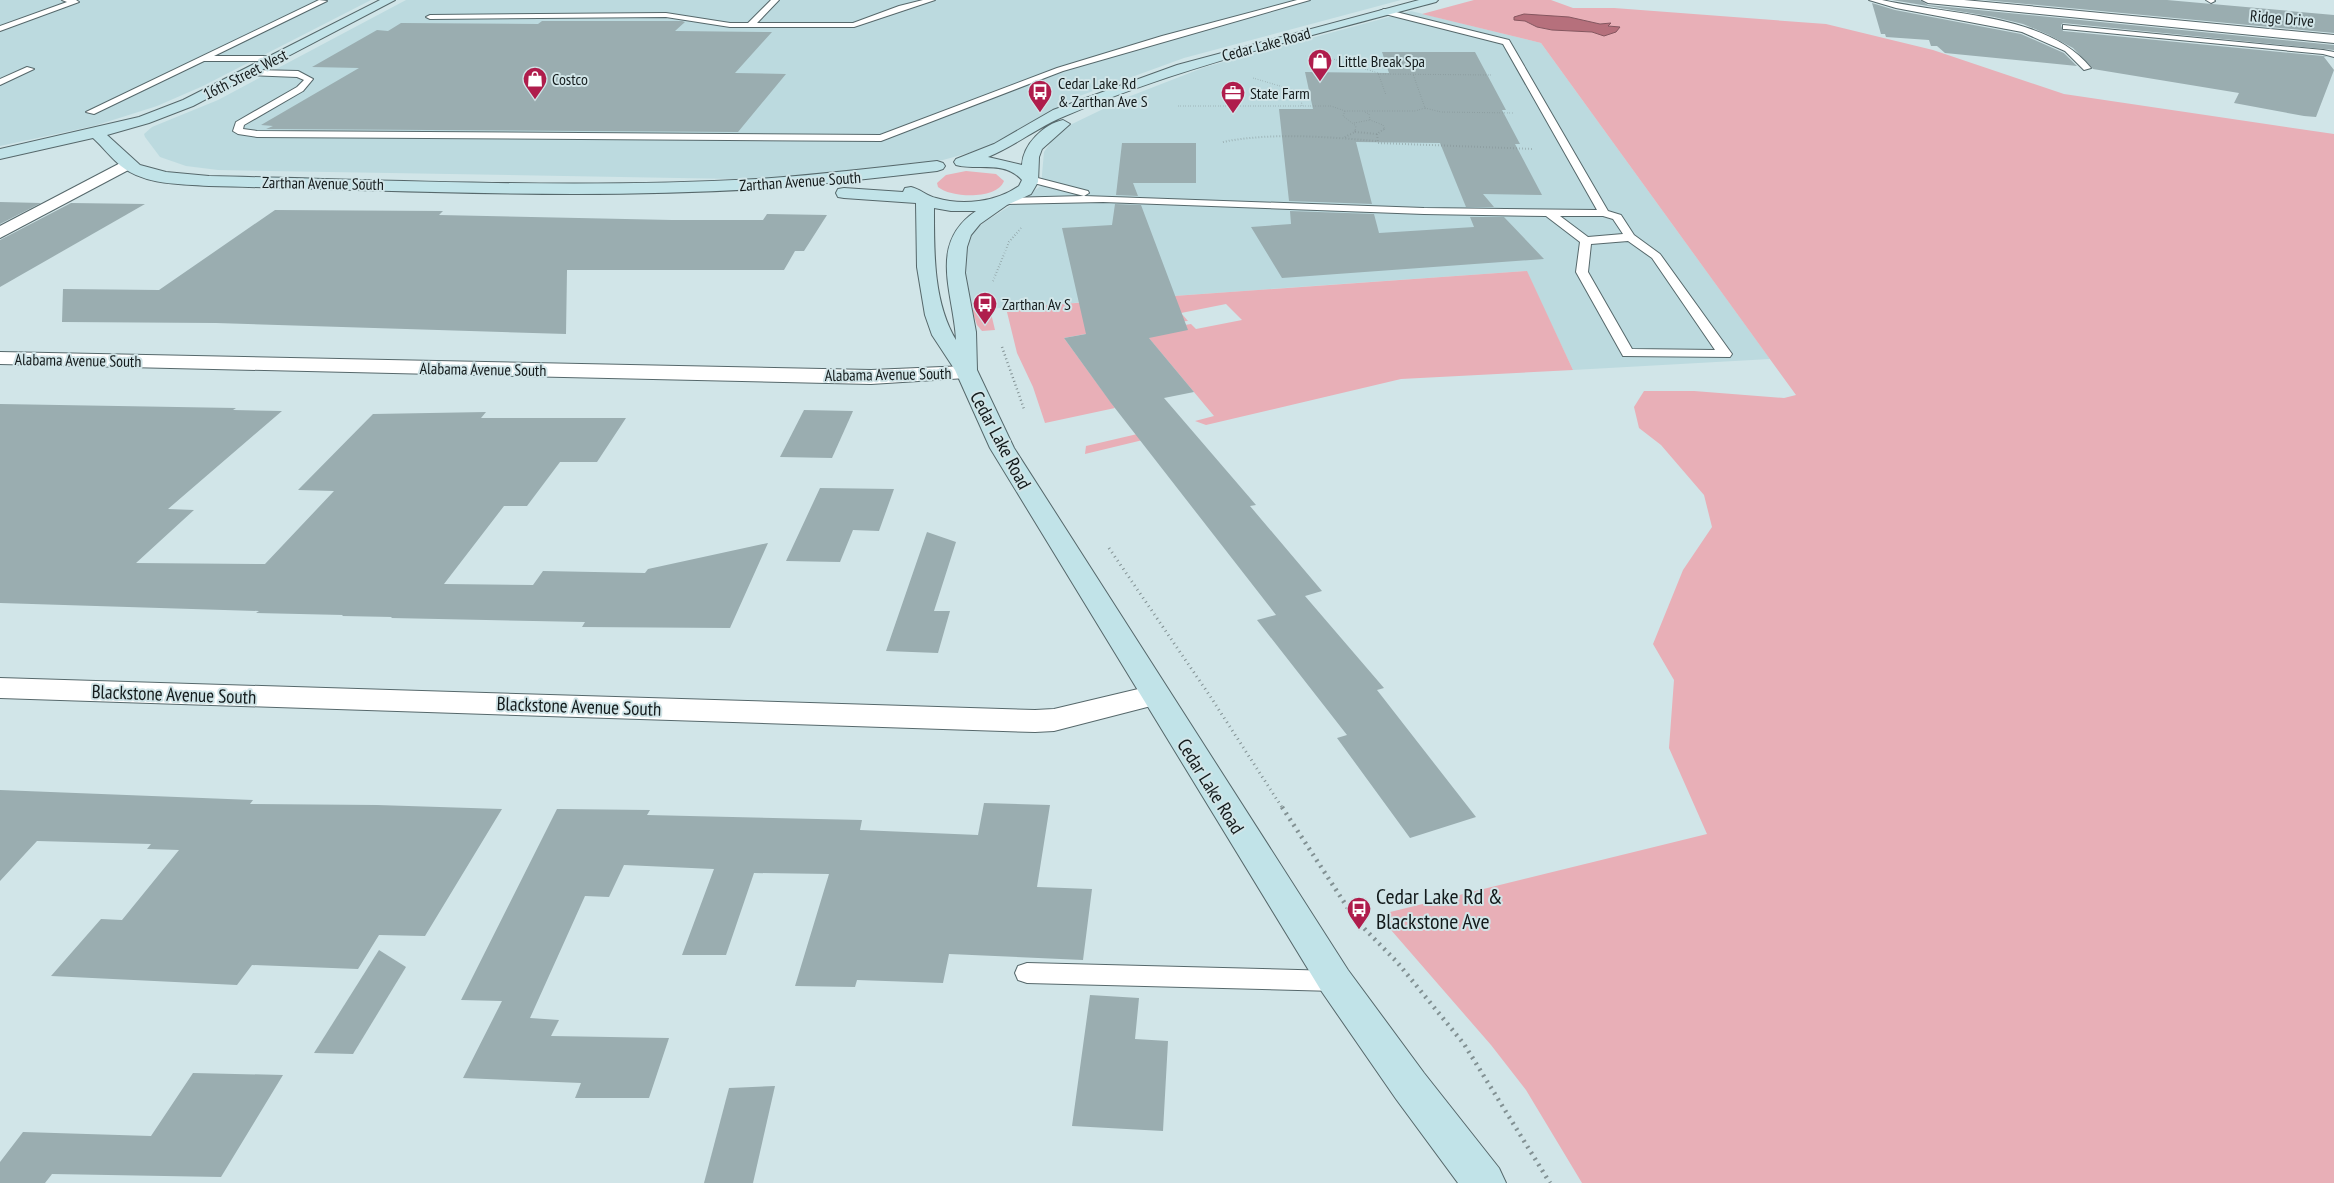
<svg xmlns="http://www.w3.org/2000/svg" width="2334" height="1183" font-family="'PT Sans Narrow',sans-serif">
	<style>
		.built { fill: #bcdadf }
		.green { fill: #e8afb7; fill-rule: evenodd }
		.water { fill: #b6707c; stroke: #85565f }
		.building { fill: #9aadb0 }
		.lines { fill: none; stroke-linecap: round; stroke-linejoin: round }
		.lane-casing { stroke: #56686b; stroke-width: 2 }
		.street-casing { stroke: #56686b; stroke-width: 2 }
		.secondary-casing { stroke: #56686b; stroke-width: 2 }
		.path-far4 { stroke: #829193; stroke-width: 1; stroke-dasharray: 0.5 2; stroke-linecap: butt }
		.path-far3 { stroke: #829193; stroke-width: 2; stroke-dasharray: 0.5 2.5; stroke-linecap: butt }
		.path-far2 { stroke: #829193; stroke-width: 2.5; stroke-dasharray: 1 3; stroke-linecap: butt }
		.path-far1 { stroke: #829193; stroke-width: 3; stroke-dasharray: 1 4; stroke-linecap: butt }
		.path { stroke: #829193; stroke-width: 4.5; stroke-dasharray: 2 5; stroke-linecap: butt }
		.lane { fill: #fff; fill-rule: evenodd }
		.street { fill: #fff; fill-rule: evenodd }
		.secondary { fill: #c1e3e8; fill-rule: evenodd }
		.labels { text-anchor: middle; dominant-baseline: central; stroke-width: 4; stroke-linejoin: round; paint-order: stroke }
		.far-street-label { font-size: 16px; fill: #141b1c; stroke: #d1e5e8 }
		.far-poi-label { font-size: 16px; fill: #141b1c; stroke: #d1e5e8; text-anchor: start }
		.street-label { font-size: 19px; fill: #141b1c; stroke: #d1e5e8 }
		.near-poi-label { font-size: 22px; fill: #141b1c; stroke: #d1e5e8; text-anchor: start }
	</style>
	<rect width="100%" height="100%" fill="#d1e5e8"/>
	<g class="built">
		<polygon points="0,0 371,0 203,86 157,106 94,126 0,146"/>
		<polygon points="406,0 1401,0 1184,58 1074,98 998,142 979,150 943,160 886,169 772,178 735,179 218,170 186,166 160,157 145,137 144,134 152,127 218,100"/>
		<polygon points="1411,11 1541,43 1770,359 1573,370 1526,271 972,310 966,275 966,256 970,238 976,229 986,221 1041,186 1044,152 1055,136 1070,125 1128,97 1205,67"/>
	</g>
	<g class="green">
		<path d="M1474,0H1551L1573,8H1614L1826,24L1933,50L2064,94L2334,134V1183H1582L1526,1090L1491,1045L1378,915L1707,834L1669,748L1674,680L1653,644L1683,570L1712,527L1704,495L1661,445L1639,428L1634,407L1644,391H1694L1784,398L1796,395L1541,43L1422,14ZM1569,17L1600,24L1609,23L1607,26L1620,27L1598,34L1592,32L1552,30L1537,27L1525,21Z"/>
		<path d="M966,171L996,174L1004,181C997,200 951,198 938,187L937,183L946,175Z"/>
		<polygon points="1527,271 1573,370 1401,379 1206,425 1195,421 1214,416 1143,331 1191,324 1196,329 1242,320 1226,304 1181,313 1188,321 1138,324 1064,338 1115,408 1045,423 1033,387 1017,353 1006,308"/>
		<polygon points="990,309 995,330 982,331 977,325 972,310"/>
		<polygon points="1176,425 1176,432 1085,454 1086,446"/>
	</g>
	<polygon class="water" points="1524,14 1569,17 1600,24 1611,23 1608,26 1620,27 1616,32 1604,36 1592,32 1552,30 1537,27 1525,21 1514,20 1514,17"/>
	<g class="building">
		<polygon points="1892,0 1920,0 1928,5 2334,45 2334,50 2063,23 2061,25 2063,31 2323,56 2327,57 2324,57 2334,70 2316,117 2304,116 2234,103 2239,93 2093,69 2073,48 2049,35 2023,24 1994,17"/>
		<polygon points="1984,0 2167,0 2334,15 2334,33"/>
		<polygon points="1872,3 1895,10 2021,34 2064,53 2077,66 1945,53 1937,46 1931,46 1929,40 1886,37 1885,34 1881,34"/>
		<polygon points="542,21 682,21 685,22 675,31 772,32 735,73 786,74 738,132 266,129 273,126 261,125 359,68 312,67 377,30 388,31 401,23 538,24"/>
		<polygon points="1382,52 1475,52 1506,110 1502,110 1520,144 1515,144 1542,195 1483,194 1494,207 1466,207 1440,143 1356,142 1372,204 1289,201 1279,109 1313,109 1305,72 1389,73"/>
		<polygon points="1122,143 1196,143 1196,183 1133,183 1138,196 1116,195"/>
		<polygon points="0,202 41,203 0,224"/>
		<polygon points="71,203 145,204 0,287 0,240"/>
		<polygon points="1115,204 1141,205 1188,330 1149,338 1194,392 1164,398 1256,505 1250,506 1322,591 1305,596 1384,688 1377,690 1476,817 1410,838 1337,738 1347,735 1257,620 1276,615 1111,403 1064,338 1086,334 1062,228 1112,225"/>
		<polygon points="275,210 443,211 439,215 672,220 763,220 767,214 827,215 804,251 795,251 784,270 567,270 566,334 216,323 62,322 63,289 159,290"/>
		<polygon points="1290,211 1374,214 1379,233 1474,227 1470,217 1504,217 1544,259 1282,278 1251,227 1291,224"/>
		<polygon points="0,404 236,408 233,410 282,411 168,509 194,510 136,563 265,564 334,491 298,490 373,414 486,412 481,418 626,418 597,462 560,462 527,506 504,506 444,584 533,585 543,571 645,573 648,569 768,543 730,628 582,627 585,622 391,618 392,617 342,616 343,615 256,613 259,611 0,603"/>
		<polygon points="804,410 853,411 832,458 780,457"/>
		<polygon points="820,488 894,489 879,531 853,530 840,562 786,561"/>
		<polygon points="927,532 956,542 934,611 950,611 938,653 886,651"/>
		<polygon points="0,790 253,800 250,804 377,805 502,809 425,936 379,935 358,969 252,965 237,985 51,976 101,919 122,920 179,850 147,849 151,844 37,841 0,881"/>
		<polygon points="984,803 1050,805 1037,887 1092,889 1083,960 949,954 943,983 857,980 855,987 795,986 829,874 754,873 726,955 682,955 714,869 624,865 609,897 585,896 530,1018 559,1020 551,1036 669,1038 649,1098 575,1098 581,1083 463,1078 502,1001 461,1000 557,809 650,810 647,815 862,820 860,830 978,835"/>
		<polygon points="379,950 406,967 353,1054 314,1053"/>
		<polygon points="1090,995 1139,998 1135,1039 1168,1041 1163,1131 1072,1126"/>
		<polygon points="193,1073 283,1075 221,1177 52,1174 45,1183 0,1183 0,1162 23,1132 151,1136"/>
		<polygon points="775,1086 753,1183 704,1183 729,1088"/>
	</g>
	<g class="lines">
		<defs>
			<g id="lane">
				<polygon points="62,0 76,0 79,2 0,31 0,26 67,2"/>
				<polygon points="319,0 327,1 214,56 275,56 278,57 278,61 204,61 94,114 86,112"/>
				<polygon points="771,0 779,0 757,23 853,23 899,6 923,0 935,0 854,27 730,27 666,17 430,19 426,17 430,15 666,13 730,23 748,23"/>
				<polygon points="1297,0 1310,0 1063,71 881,141 257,137 238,134 233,131 236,122 297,87 304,80 297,77 246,75 246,71 249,70 298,71 313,79 303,91 244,125 243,129 257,131 880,135 1057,68 1162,36"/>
				<path d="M1869,0H1882C1946,15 2047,13 2091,68L2084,70L2065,51L2022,32L1896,8Z"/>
				<polygon points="2206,0 2214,0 2215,1 2211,3"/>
				<path d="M1384,9L1509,40L1608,211L1621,215L1634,235L1660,254L1732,354L1730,357L1623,356L1576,272L1580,242L1546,216L1424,214L1103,202L1003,204L998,201L1003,198L1084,196L1026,181L1025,179L1030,176L1088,191L1089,193L1084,196L1424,208L1597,210L1503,44L1381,13L1380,11ZM1560,216H1603L1613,219L1623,234L1588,237ZM1628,241L1652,258L1715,350L1632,349L1588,272L1591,244Z"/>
				<polygon points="2063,25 2323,50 2334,52 2334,57 2323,54 2066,29 2063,29"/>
				<polygon points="27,67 34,69 0,85 0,79"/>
				<polygon points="1027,963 1335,971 1344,974 1347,981 1344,988 1335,991 1027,983 1018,980 1015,973 1018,966"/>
			</g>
			<g id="street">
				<polygon points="1922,0 1964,0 2334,35 2334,43 1928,3"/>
				<polygon points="128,159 134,161 136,164 134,167 0,238 0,226"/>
				<polygon points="0,352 871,370 966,366 974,367 977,372 974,377 966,378 871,384 0,364"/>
				<polygon points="0,678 1035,710 1054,709 1155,685 1166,688 1170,695 1166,702 1155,705 1054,731 1035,732 0,698"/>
			</g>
			<g id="secondary">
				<path d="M380,0H395L193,106L149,123L107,135L140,165L166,172L209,176C391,180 574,189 757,179C817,175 877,168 937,161L943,163L945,166L943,169L937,171C877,178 817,185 757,189C574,200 391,190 209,186C181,184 144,185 121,166C111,158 103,147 93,138L0,159V149L139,117L183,100Z"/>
				<path d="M1419,0H1438L1436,2C1311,36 1184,65 1065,116C1038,127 1015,146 988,157L1022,165C1023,144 1044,124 1063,120L1070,124L1042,149L1039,157L1038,182L1031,194L1007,205L980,224L971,235L967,247L965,273L976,332L977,370L1014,448L1348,970L1424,1073L1499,1168L1506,1183H1458L1396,1099L1322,992L990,448L955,370L932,335L925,315L917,267L916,203L844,198L838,197L836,193L838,189L844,188L903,192L905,188L911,187C920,189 927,196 936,198C963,206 996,202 1019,186L1022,180C1004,160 978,171 956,165L954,162L956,159L994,144L1053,110L1177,65ZM934,208L951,211H976C927,244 954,294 956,340C933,302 934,251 934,208Z"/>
			</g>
		</defs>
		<use href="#lane" class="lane-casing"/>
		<use href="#street" class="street-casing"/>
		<use href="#secondary" class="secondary-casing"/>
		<g class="path-far4">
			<polyline points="1327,57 1378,73 1386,95"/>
			<polyline points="1378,74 1493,75"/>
			<polyline points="1253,78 1300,92 1302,106"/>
			<polyline points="1178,106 1331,106 1345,111 1415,111 1425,108 1413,74"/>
			<polyline points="1425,108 1441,112 1514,113"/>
			<polyline points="1345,111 1343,116 1356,126 1355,131"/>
			<polyline points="1365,112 1369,114 1370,120 1383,125 1385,129 1382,131"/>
			<polyline points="1354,123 1370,120"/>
		</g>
		<g class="path-far3">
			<polyline points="1384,129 1377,134 1378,143 1534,149"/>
			<polyline points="1355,132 1377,134"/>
			<polyline points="1345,137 1355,132 1355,129"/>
			<path d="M1223,142C1272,132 1327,137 1377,141"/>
			<polyline points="993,281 1009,242 1021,228"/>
		</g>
		<polyline class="path-far2" points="1002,347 1024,409"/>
		<polyline class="path-far1" points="1109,548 1210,696 1283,809"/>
		<polyline class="path" points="1282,807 1355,919 1397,962 1464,1044 1550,1183"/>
		<use href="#lane" class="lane"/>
		<use href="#street" class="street"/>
		<use href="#secondary" class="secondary"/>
	</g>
	<defs>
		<symbol id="shop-pin" viewBox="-11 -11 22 30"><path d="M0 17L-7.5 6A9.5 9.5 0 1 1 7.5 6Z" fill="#af1d4c" stroke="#d1e5e8"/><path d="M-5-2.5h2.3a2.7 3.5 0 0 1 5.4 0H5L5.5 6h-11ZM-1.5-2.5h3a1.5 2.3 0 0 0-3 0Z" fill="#fff"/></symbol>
		<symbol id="bus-pin" viewBox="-11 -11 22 30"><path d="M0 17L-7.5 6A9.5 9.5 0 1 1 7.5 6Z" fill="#af1d4c" stroke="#d1e5e8"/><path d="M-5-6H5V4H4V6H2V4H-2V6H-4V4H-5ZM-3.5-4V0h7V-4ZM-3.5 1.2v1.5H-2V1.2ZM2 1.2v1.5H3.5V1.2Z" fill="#fff"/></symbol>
		<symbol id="office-pin" viewBox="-11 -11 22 30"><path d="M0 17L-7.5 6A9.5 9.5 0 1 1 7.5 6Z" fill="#af1d4c" stroke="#d1e5e8"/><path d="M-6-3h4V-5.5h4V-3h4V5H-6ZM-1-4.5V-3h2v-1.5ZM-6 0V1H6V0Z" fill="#fff"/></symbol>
	</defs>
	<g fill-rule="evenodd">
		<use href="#shop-pin" x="1306" y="47" width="28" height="38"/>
		<use href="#shop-pin" x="521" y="65" width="28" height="38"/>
		<use href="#bus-pin" x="1026" y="78" width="28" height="38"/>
		<use href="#office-pin" x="1219" y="79" width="28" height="38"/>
		<use href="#bus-pin" x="971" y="290" width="28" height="38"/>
		<use href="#bus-pin" x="1345" y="895" width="28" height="38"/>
	</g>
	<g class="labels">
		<g class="far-street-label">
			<text transform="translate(2282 18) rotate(5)">Ridge Drive</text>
			<text transform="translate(1266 44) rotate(-15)">Cedar Lake Road</text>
			<text transform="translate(245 74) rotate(-27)">16th Street West</text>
			<text transform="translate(800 181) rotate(-4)">Zarthan Avenue South</text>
			<text transform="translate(323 183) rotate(1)">Zarthan Avenue South</text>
			<text transform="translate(78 360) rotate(1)">Alabama Avenue South</text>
			<text transform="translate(483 369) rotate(1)">Alabama Avenue South</text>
			<text transform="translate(888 374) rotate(-1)">Alabama Avenue South</text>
		</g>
		<g class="far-poi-label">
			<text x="1338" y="61">Little Break Spa</text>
			<text x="552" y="79">Costco</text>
			<text x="1058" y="83">Cedar Lake Rd<tspan x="1058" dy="18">&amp; Zarthan Ave S</tspan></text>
			<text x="1250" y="93">State Farm</text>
			<text x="1002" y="304">Zarthan Av S</text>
		</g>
		<g class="street-label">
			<text transform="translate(1001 440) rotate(62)">Cedar Lake Road</text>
			<text transform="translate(174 694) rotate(2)">Blackstone Avenue South</text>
			<text transform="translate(579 706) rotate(2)">Blackstone Avenue South</text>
			<text transform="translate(1211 786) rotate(58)">Cedar Lake Road</text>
		</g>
		<g class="near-poi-label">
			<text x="1376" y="896">Cedar Lake Rd &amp;<tspan x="1376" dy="25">Blackstone Ave</tspan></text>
		</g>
	</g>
</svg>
